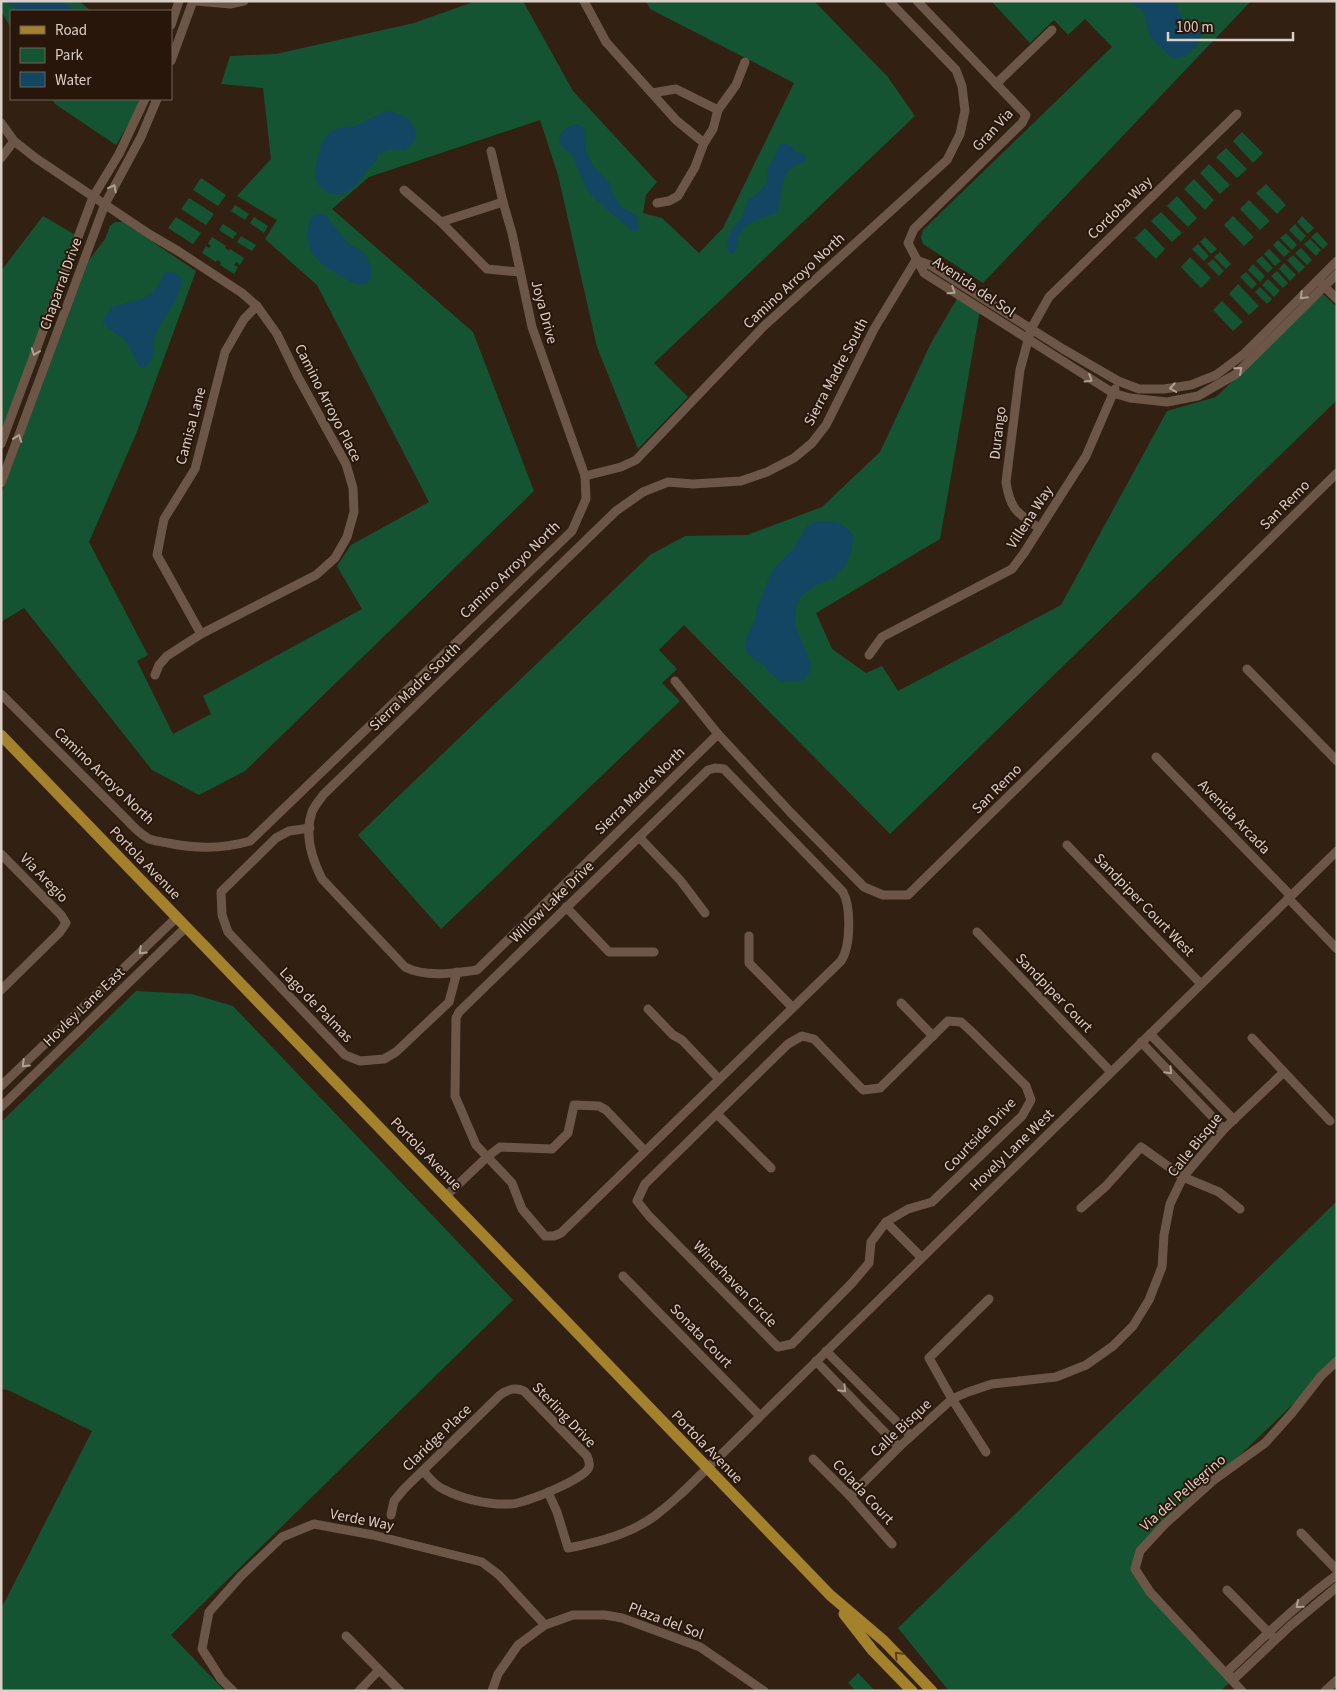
<svg xmlns="http://www.w3.org/2000/svg" width="1338" height="1692" font-family="'Source Sans 3',sans-serif">
	<style>
		.green { fill: #155432 }
		.water { fill: #134662 }
		.lines { fill: none; stroke-linecap: round; stroke-linejoin: round }
		.minor { stroke: #6b5647; stroke-width: 9 }
		.major { stroke: #a4822b; stroke-width: 11 }
		.oneway { stroke: #af9f94 }
		.oneway2 { stroke: #5a4117 }
		.labels { text-anchor: middle; dominant-baseline: central; stroke-width: 4; stroke-linejoin: round; paint-order: stroke }
		.street-label { font-size: 15px; fill: #dccfc7; stroke: #28160a }
	</style>
	<rect width="100%" height="100%" fill="#322013"/>
	<g class="green">
		<polygon points="1,1 79,1 91,11 11,11 11,28 1,11"/>
		<polygon points="476,1 523,1 573,91 657,182 646,195 643,213 662,218 699,253 723,228 794,83 650,9 646,1 814,1 887,76 915,116 654,363 688,397 638,449 597,347 558,175 540,120 369,177 332,209 473,332 534,491 245,771 199,795 152,770 24,608 1,622 1,495 89,260 105,239 110,226 115,222 123,222 196,271 136,434 89,542 148,655 137,661 173,734 211,714 203,696 362,609 337,566 351,545 429,502 317,285 265,239 277,220 237,196 271,159 263,88 221,84 230,56 276,54 414,23"/>
		<polygon points="991,1 1251,1 983,283 923,244 921,237 923,230 1112,47 1085,19 1068,35 1054,20 1030,43"/>
		<polygon points="52,99 140,99 135,113 116,145 55,104"/>
		<polygon points="1242,132 1263,153 1253,163 1233,141"/>
		<polygon points="1226,148 1247,169 1237,178 1216,157"/>
		<polygon points="1209,164 1230,185 1220,194 1200,173"/>
		<polygon points="201,178 226,195 218,206 193,190"/>
		<polygon points="1194,179 1214,200 1205,210 1184,189"/>
		<polygon points="1266,184 1286,205 1277,214 1256,193"/>
		<polygon points="1177,196 1197,218 1188,227 1167,206"/>
		<polygon points="189,198 214,214 206,225 181,209"/>
		<polygon points="1249,200 1270,221 1260,230 1240,209"/>
		<polygon points="235,205 249,214 245,220 231,211"/>
		<polygon points="1161,212 1182,233 1172,242 1151,221"/>
		<polygon points="43,216 74,234 1,433 1,271"/>
		<polygon points="1233,216 1254,237 1244,246 1224,225"/>
		<polygon points="1302,216 1314,228 1308,234 1297,222"/>
		<polygon points="176,217 201,233 193,244 168,228"/>
		<polygon points="254,217 268,226 264,233 250,223"/>
		<polygon points="223,224 237,233 233,239 219,230"/>
		<polygon points="1295,224 1306,236 1301,242 1289,230"/>
		<polygon points="1145,228 1165,249 1156,259 1135,238"/>
		<polygon points="1317,232 1328,244 1323,249 1311,237"/>
		<polygon points="1286,233 1297,245 1292,250 1280,238"/>
		<polygon points="241,236 256,245 252,251 237,242"/>
		<polygon points="212,237 226,246 225,248 229,251 230,249 244,258 240,265 236,262 234,265 238,267 234,274 220,265 221,262 217,260 216,262 202,253 206,246 209,248 211,246 208,243"/>
		<polygon points="1205,237 1217,249 1211,254 1200,242"/>
		<polygon points="1310,239 1321,250 1316,256 1304,244"/>
		<polygon points="1278,240 1290,252 1284,257 1273,245"/>
		<polygon points="1198,244 1209,256 1204,261 1192,249"/>
		<polygon points="1301,248 1312,260 1307,265 1295,253"/>
		<polygon points="1269,249 1281,261 1275,266 1264,254"/>
		<polygon points="1220,252 1231,264 1226,269 1214,257"/>
		<polygon points="1293,255 1305,267 1299,273 1287,260"/>
		<polygon points="1262,256 1273,268 1268,273 1256,261"/>
		<polygon points="1190,257 1211,278 1201,288 1181,267"/>
		<polygon points="1213,259 1224,271 1219,276 1207,264"/>
		<polygon points="1284,263 1296,275 1290,281 1279,269"/>
		<polygon points="1253,264 1265,276 1260,282 1248,270"/>
		<polygon points="1277,271 1288,283 1283,288 1271,276"/>
		<polygon points="1246,272 1257,284 1252,289 1240,277"/>
		<polygon points="1268,279 1280,291 1274,297 1262,285"/>
		<polygon points="1238,284 1259,306 1249,315 1229,294"/>
		<polygon points="1260,287 1272,299 1267,304 1255,292"/>
		<polygon points="1323,294 1337,307 1337,400 890,834 684,625 659,650 677,669 662,683 680,701 441,929 358,835 650,555 685,536 747,535 822,507 880,452 931,343 958,297 980,310 940,539 816,613 832,649 866,673 882,666 898,691 1061,605 1167,411 1216,397"/>
		<polygon points="1222,301 1243,322 1233,331 1213,310"/>
		<polygon points="136,991 192,994 233,1006 513,1300 171,1635 225,1691 1,1691 1,1609 92,1431 8,1390 1,1389 1,1122"/>
		<polygon points="1337,1201 1337,1362 1140,1551 1135,1569 1235,1678 1220,1691 949,1691 898,1628"/>
		<polygon points="858,1673 875,1691 856,1691 848,1683"/>
	</g>
	<g class="water">
		<path d="M5,1H59L68,5L74,11C55,11 18,15 5,1Z"/>
		<path d="M1129,1H1175L1182,19L1202,28C1200,46 1191,57 1173,59L1150,37L1143,10L1131,4Z"/>
		<path d="M386,111C389,112 394,112 397,113C417,120 423,140 404,151C393,148 387,150 377,155L378,160C366,168 360,186 345,193C334,198 317,190 315,177C314,172 320,148 322,143C323,140 327,136 329,133C336,126 349,128 358,125C367,121 376,114 386,111Z"/>
		<path d="M578,124L584,128L586,151L593,166L610,183L612,193L621,207L637,216L639,229L633,232L594,198L587,190L572,155L563,148L559,139C562,129 568,126 578,124Z"/>
		<path d="M785,143L791,146L796,152L801,153L807,157L805,162C777,169 784,191 777,213C762,219 744,220 738,238C736,244 738,248 734,253H729L727,243L731,231L742,217L748,200L759,192L767,182V168L775,156L779,145Z"/>
		<path d="M320,214L326,215L348,243L365,253L371,267V278L367,284C357,286 350,281 341,276C316,263 299,247 312,216Z"/>
		<path d="M166,272L176,273L181,277C184,295 163,317 156,333C151,345 157,359 144,368L140,367L124,339L108,328L103,323L104,317L113,306C131,301 145,303 158,286C161,281 162,276 166,272Z"/>
		<path d="M817,521C836,521 842,521 854,536L850,555L845,566L833,578L815,586L800,597L796,608L795,625L811,664L809,674L802,681L793,682L781,681L771,674L764,665L753,659L746,651L745,641L756,618L757,608L768,580L775,567L793,549L807,526Z"/>
	</g>
	<g class="lines">
		<g class="minor">
			<polyline points="196,1 230,4 244,1"/>
			<polyline points="584,1 606,42 676,120 704,143"/>
			<polyline points="917,1 1026,115 1022,123 914,229 908,243 924,273 1113,393 1130,398 1167,402 1198,396 1236,374 1337,274"/>
			<polyline points="171,25 179,1"/>
			<polyline points="171,61 193,1"/>
			<polyline points="996,84 1052,30"/>
			<polyline points="652,93 676,89 718,110"/>
			<polyline points="1,123 14,141 37,159 149,234 178,251 242,293 257,306 277,334 298,377 346,464 353,488 354,512 347,537 335,558 316,575 201,634 167,656 159,665 155,675"/>
			<polyline points="491,151 503,202 512,233 532,327 585,476"/>
			<polyline points="1,158 14,141"/>
			<polyline points="404,190 441,222 487,269 519,272"/>
			<polyline points="657,203 669,201 678,196 695,167 704,143 713,129 718,110 736,85 745,62"/>
			<polyline points="441,222 503,202"/>
			<polyline points="916,260 930,265 1063,349 1118,381 1139,389 1164,389 1191,385 1216,375 1244,354 1337,261"/>
			<polyline points="1321,283 1337,299"/>
			<polyline points="1,444 93,197 119,154 145,99"/>
			<polyline points="1,483 105,204 141,137 157,99"/>
			<path d="M1039,528C1017,513 1010,509 1006,482L1020,370L1031,329L1049,297L1237,114"/>
			<polyline points="201,634 157,555 164,519 195,469 225,352 244,319 257,306"/>
			<polyline points="869,655 882,637 1012,569 1024,553 1086,456 1115,389"/>
			<polyline points="1247,669 1337,761"/>
			<polyline points="675,681 718,734 791,813 864,887 883,895 908,895 1337,473"/>
			<path d="M1,694L128,821C134,828 141,834 149,839C155,841 162,842 168,843C196,849 223,849 250,841L572,531L586,499L585,476L621,467L636,460L763,327L947,160L960,134L965,111L962,86L956,70L889,1"/>
			<path d="M718,734L477,970C455,973 426,978 405,967L322,879C312,859 304,834 312,812C314,806 320,800 323,795L616,511L643,492L668,482L693,484L741,481L767,472L794,458L812,443L826,425L874,329L916,260"/>
			<polyline points="1156,757 1291,896"/>
			<path d="M715,768L724,769L843,892C851,907 851,946 841,961L561,1233L554,1236H545L522,1209L512,1183L476,1145L455,1096L456,1018L459,1012L708,770Z"/>
			<polyline points="310,828 289,831 276,838 221,892 222,915 228,932 345,1055 360,1061 384,1059 396,1052 449,1002 457,972"/>
			<polyline points="639,837 680,880 705,913"/>
			<polyline points="1067,845 1201,984"/>
			<polyline points="1,854 61,915 66,923 60,932 1,990"/>
			<polyline points="1288,898 1337,949"/>
			<polyline points="566,907 609,952 654,952"/>
			<polyline points="977,932 1111,1072"/>
			<polyline points="749,936 749,963 792,1007"/>
			<polyline points="901,1003 933,1036"/>
			<polyline points="648,1009 673,1035 682,1040 719,1079"/>
			<polygon points="948,1021 961,1022 972,1032 1026,1086 1031,1100 1022,1116 932,1202 908,1209 886,1222 871,1242 869,1263 852,1283 792,1344 778,1347 649,1216 637,1201 645,1184 788,1044 802,1036 814,1039 863,1090 880,1088"/>
			<polyline points="1150,1034 1234,1120"/>
			<polyline points="1252,1038 1330,1121"/>
			<polyline points="1141,1042 1224,1129"/>
			<polyline points="1,1086 177,917"/>
			<polyline points="1,1107 186,927"/>
			<polyline points="718,1115 771,1168"/>
			<polyline points="446,1196 487,1157 500,1147 552,1149 568,1133 574,1105 599,1106 606,1110 645,1151"/>
			<polyline points="1081,1208 1106,1186 1141,1147 1183,1177 1219,1192 1240,1209"/>
			<polyline points="886,1222 921,1257"/>
			<polyline points="623,1276 760,1416"/>
			<polyline points="826,1351 911,1436"/>
			<polyline points="816,1361 899,1447"/>
			<polyline points="986,1452 952,1399 929,1358 989,1299"/>
			<polyline points="813,1459 850,1496 892,1544"/>
			<path d="M548,1492L557,1512L568,1548C600,1542 635,1533 661,1511C669,1505 676,1498 684,1491L1337,851"/>
			<polyline points="850,1496 899,1447 952,1399 968,1392 992,1384 1056,1377 1086,1365 1113,1346 1133,1326 1149,1300 1162,1267 1164,1235 1170,1204 1183,1177 1224,1129 1284,1072"/>
			<path d="M391,1515L394,1501L404,1489L500,1395C508,1389 515,1387 524,1391L587,1456C589,1460 590,1463 589,1467C586,1479 523,1504 510,1504C488,1505 462,1499 443,1489C434,1485 429,1477 423,1471"/>
			<polyline points="1301,1533 1337,1570"/>
			<path d="M1337,1575C1298,1603 1264,1637 1229,1670V1677L1235,1678L1290,1626L1337,1587"/>
			<polyline points="1227,1590 1272,1636"/>
			<polyline points="346,1636 400,1691"/>
			<polyline points="233,1691 221,1679 202,1649 209,1612 241,1576 282,1537 314,1524 373,1535 482,1562 499,1575 545,1625"/>
			<polyline points="359,1691 379,1670"/>
			<polyline points="492,1691 498,1674 518,1645 545,1625 573,1615 605,1615 622,1618 700,1647 764,1691"/>
			<polyline points="1242,1691 1150,1592 1135,1569 1140,1551 1165,1524 1215,1479 1265,1443 1292,1413 1321,1376 1337,1361"/>
			<polyline points="1325,1691 1337,1680"/>
		</g>
		<g class="major">
			<polyline points="1,735 830,1595 884,1641 932,1691"/>
			<polyline points="844,1614 873,1651 912,1691"/>
		</g>
	</g>
	<defs><path id="oneway-chevron" d="M-2-3.5L2.5 0L-2 3.5" fill="none" stroke-width="1.6" stroke-linecap="round" stroke-linejoin="round" transform="scale(1.25)"/></defs>
	<g class="oneway">
		<use href="#oneway-chevron" transform="translate(113 188) rotate(-62)"/>
		<use href="#oneway-chevron" transform="translate(952 291) rotate(33)"/>
		<use href="#oneway-chevron" transform="translate(1303 296) rotate(135)"/>
		<use href="#oneway-chevron" transform="translate(35 352) rotate(110)"/>
		<use href="#oneway-chevron" transform="translate(1239 370) rotate(-41)"/>
		<use href="#oneway-chevron" transform="translate(1089 379) rotate(32)"/>
		<use href="#oneway-chevron" transform="translate(1173 388) rotate(171)"/>
		<use href="#oneway-chevron" transform="translate(18 438) rotate(-70)"/>
		<use href="#oneway-chevron" transform="translate(142 951) rotate(136)"/>
		<use href="#oneway-chevron" transform="translate(25 1064) rotate(136)"/>
		<use href="#oneway-chevron" transform="translate(1169 1071) rotate(47)"/>
		<use href="#oneway-chevron" transform="translate(843 1389) rotate(46)"/>
		<use href="#oneway-chevron" transform="translate(1299 1605) rotate(139)"/>
	</g>
	<use class="oneway2" href="#oneway-chevron" transform="translate(898 1655) rotate(-134)"/>
	<g class="labels">
		<g class="street-label">
			<text transform="translate(993 130) rotate(-47)">Gran Via</text>
			<text transform="translate(1120 208) rotate(-44)">Cordoba Way</text>
			<text transform="translate(794 281) rotate(-43)">Camino Arroyo North</text>
			<text transform="translate(61 284) rotate(-70)">Chaparral Drive</text>
			<text transform="translate(974 287) rotate(34)">Avenida del Sol</text>
			<text transform="translate(544 312) rotate(75)">Joya Drive</text>
			<text transform="translate(836 372) rotate(-62)">Sierra Madre South</text>
			<text transform="translate(328 403) rotate(63)">Camino Arroyo Place</text>
			<text transform="translate(191 426) rotate(-75)">Camisa Lane</text>
			<text transform="translate(998 433) rotate(-83)">Durango</text>
			<text transform="translate(1285 505) rotate(-45)">San Remo</text>
			<text transform="translate(1030 517) rotate(-57)">Villena Way</text>
			<text transform="translate(510 570) rotate(-44)">Camino Arroyo North</text>
			<text transform="translate(415 687) rotate(-44)">Sierra Madre South</text>
			<text transform="translate(104 776) rotate(44)">Camino Arroyo North</text>
			<text transform="translate(997 789) rotate(-45)">San Remo</text>
			<text transform="translate(640 791) rotate(-44)">Sierra Madre North</text>
			<text transform="translate(1234 817) rotate(46)">Avenida Arcada</text>
			<text transform="translate(145 863) rotate(46)">Portola Avenue</text>
			<text transform="translate(44 878) rotate(46)">Via Aregio</text>
			<text transform="translate(552 902) rotate(-44)">Willow Lake Drive</text>
			<text transform="translate(1144 905) rotate(46)">Sandpiper Court West</text>
			<text transform="translate(1054 993) rotate(46)">Sandpiper Court</text>
			<text transform="translate(316 1005) rotate(46)">Lago de Palmas</text>
			<text transform="translate(84 1007) rotate(-44)">Hovley Lane East</text>
			<text transform="translate(980 1135) rotate(-46)">Courtside Drive</text>
			<text transform="translate(1195 1145) rotate(-51)">Calle Bisque</text>
			<text transform="translate(1012 1150) rotate(-44)">Hovely Lane West</text>
			<text transform="translate(426 1154) rotate(46)">Portola Avenue</text>
			<text transform="translate(735 1284) rotate(46)">Winerhaven Circle</text>
			<text transform="translate(701 1336) rotate(46)">Sonata Court</text>
			<text transform="translate(564 1415) rotate(46)">Sterling Drive</text>
			<text transform="translate(901 1428) rotate(-43)">Calle Bisque</text>
			<text transform="translate(437 1438) rotate(-44)">Claridge Place</text>
			<text transform="translate(707 1447) rotate(46)">Portola Avenue</text>
			<text transform="translate(863 1492) rotate(47)">Colada Court</text>
			<text transform="translate(1183 1493) rotate(-41)">Via del Pellegrino</text>
			<text transform="translate(362 1520) rotate(11)">Verde Way</text>
			<text transform="translate(666 1621) rotate(21)">Plaza del Sol</text>
		</g>
	</g>
	<rect width="1338" height="1692" fill="none" stroke="#dccfc7" stroke-width="5"/>
	<rect x="10" y="10" width="162" height="90" fill="#28160a" stroke="#706056"/>
	<rect x="20" y="26" width="25" height="8" fill="#a4822b" stroke="#706056"/>
	<text x="55" y="35" font-size="15" fill="#dccfc7">Road</text>
	<rect x="20" y="48" width="25" height="15" fill="#155432" stroke="#706056"/>
	<text x="55" y="60" font-size="15" fill="#dccfc7">Park</text>
	<rect x="20" y="72" width="25" height="15" fill="#134662" stroke="#706056"/>
	<text x="55" y="85" font-size="15" fill="#dccfc7">Water</text>
	<path d="M1168 32v8h125v-8" fill="none" stroke="#dccfc7" stroke-width="2.5"/>
	<text x="1176" y="32" font-size="15" fill="#dccfc7" stroke="#28160a" stroke-width="4" paint-order="stroke">100 m</text>
</svg>
